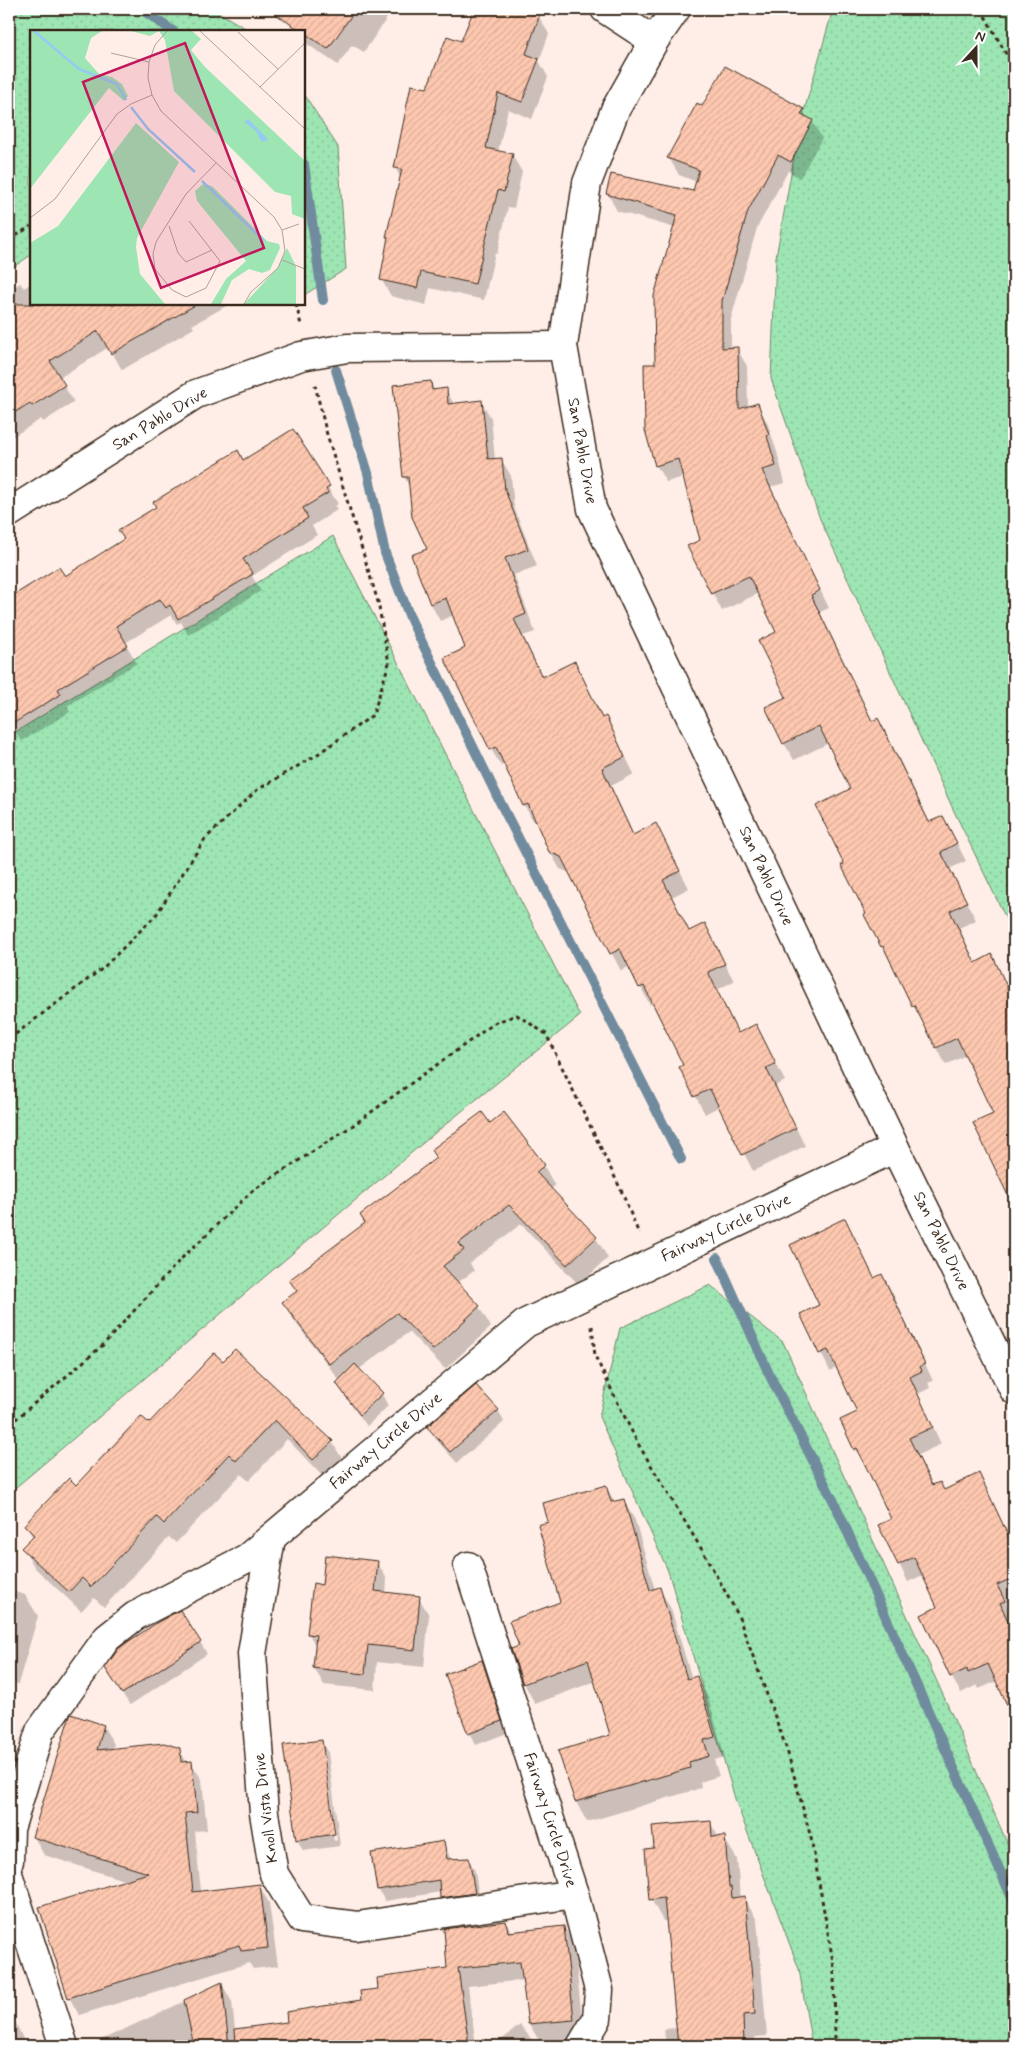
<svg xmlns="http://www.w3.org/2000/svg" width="1023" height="2055" font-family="Mynerve,sans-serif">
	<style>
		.grass { fill: url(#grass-dots); stroke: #6c8868 }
		.shadow { fill: #0003; fill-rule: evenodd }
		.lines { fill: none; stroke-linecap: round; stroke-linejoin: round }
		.stream { stroke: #708b9d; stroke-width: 10 }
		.building { fill: url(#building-hatch); stroke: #3b2a1e }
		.street-casing { stroke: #3b2a1e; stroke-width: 31 }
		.secondary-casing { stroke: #3b2a1e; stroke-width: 31 }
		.path { stroke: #3b2a1e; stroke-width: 3; stroke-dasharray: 4 4; stroke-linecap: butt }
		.street { stroke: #fff; stroke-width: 28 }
		.secondary { stroke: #fff; stroke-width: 28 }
		.labels { text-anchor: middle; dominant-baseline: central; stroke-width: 5; stroke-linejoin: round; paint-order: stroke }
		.street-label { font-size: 16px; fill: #3b2a1e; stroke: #fff }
		.inset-river { fill: none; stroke: #93cbf2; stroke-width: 2.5 }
		.inset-road { fill: none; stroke: #b1a097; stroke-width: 1 }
		.view { fill: #c2185b; fill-opacity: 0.15; stroke: #c2185b; stroke-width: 2.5 }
		.inset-edge { fill: none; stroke: #3b2a1e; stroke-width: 2.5 }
	</style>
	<defs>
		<pattern id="grass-dots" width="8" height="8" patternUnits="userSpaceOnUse" patternTransform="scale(1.25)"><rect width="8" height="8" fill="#9de5b3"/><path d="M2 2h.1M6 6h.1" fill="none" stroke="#88c59a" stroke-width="1.8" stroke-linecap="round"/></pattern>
		<pattern id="building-hatch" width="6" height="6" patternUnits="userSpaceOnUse" patternTransform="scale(1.25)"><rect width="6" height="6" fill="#fec8b0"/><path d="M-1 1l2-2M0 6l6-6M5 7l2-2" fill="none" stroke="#dbac97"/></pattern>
	</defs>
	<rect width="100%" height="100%" fill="#ffeee7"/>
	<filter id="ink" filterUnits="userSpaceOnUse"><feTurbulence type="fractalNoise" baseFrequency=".02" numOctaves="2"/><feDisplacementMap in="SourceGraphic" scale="10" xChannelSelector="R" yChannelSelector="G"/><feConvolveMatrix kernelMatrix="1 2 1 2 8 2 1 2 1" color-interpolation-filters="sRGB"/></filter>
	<g filter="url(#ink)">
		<g class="grass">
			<polygon points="9,9 213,9 250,31 31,31 31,255 9,270"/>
			<polygon points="833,9 1014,9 1014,935 953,809 820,519 771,379 776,257 799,129"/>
			<polygon points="304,94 338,147 346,269 304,295"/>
			<polygon points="333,536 580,1016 436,1132 9,1493 9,736"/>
			<polygon points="710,1285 783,1342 953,1717 1014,1859 1014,2046 812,2046 799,1969 736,1802 668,1571 599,1417 620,1328"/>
		</g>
		<g class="shadow">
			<polygon points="298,9 393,9 364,52 352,45 338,65 304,42 304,31 297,31 293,25 302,11"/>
			<polygon points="475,9 518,9 539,17 549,34 539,61 548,77 532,119 508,109 498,152 512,155 522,172 514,208 508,207 497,254 495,253 484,300 430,288 426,305 391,296 381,279 389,239 388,237 401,179 395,167 428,89 462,43"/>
			<polygon points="702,108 803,110 808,119 812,121 822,138 800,178 788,171 757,228 731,319 731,349 737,349 747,366 748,407 757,405 767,422 777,452 785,483 770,487 829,608 820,612 873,722 878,719 888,736 930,823 952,834 966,861 949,869 976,920 959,928 976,964 991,956 1014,1001 1014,1206 974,1124 994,1115 966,1055 946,1065 882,946 845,864 852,790 829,743 794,760 784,743 787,697 778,632 759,593 722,611 689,547 702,540 684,477 666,482 656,465 656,366 675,228 617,211 608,194 694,193 697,182 679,175 669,158"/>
			<polygon points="20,283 24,288 31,283 31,304 230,304 192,325 194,328 122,370 109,347 59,378 74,402 43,422 41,419 9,439 9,291"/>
			<polygon points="430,382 435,391 446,390 454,404 481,401 491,418 495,460 501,459 511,476 514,508 537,566 514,575 535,632 523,636 543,678 575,662 603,719 605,718 615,735 634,774 611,786 634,836 656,825 689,888 672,897 689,932 704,925 734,981 717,990 738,1034 756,1026 785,1081 775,1086 805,1146 753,1171 720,1106 705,1114 681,1068 685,1066 654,1003 650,1005 630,966 621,971 570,873 560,869 550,852 537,821 534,822 524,805 505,764 501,766 491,749 467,648 454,615 440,621 431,604 429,550 410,487 404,477"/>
			<polygon points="293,431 338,504 335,506 337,510 312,526 317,535 252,576 261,591 188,635 181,622 177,624 171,615 125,643 137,663 67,706 70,712 22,741 13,728 9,730 9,600 59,569 64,578"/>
			<polygon points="489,1124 544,1166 555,1186 551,1189 596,1238 608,1258 579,1285 521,1224 470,1263 474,1271 457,1283 479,1307 491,1327 445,1369 409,1332 358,1370 382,1394 388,1406 367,1426 344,1395 337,1384 340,1381 295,1322 284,1303 298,1292 291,1281 366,1224"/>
			<polygon points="845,1220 874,1279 882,1275 892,1292 933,1381 928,1383 930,1388 918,1394 941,1444 918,1455 933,1486 944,1492 978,1475 1014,1547 1014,1599 1006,1603 1013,1618 1008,1621 1014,1633 1014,1717 997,1681 979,1689 977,1685 961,1693 951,1676 939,1608 923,1575 908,1582 880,1525 893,1519 867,1465 865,1466 855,1449 859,1412 837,1367 830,1371 802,1315 821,1305"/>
			<polygon points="223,1363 332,1442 344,1462 326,1480 287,1439 249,1481 241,1474 176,1543 169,1537 104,1607 94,1598 81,1611 35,1568 23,1548 33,1538 26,1525 76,1487"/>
			<polygon points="498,1410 504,1422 457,1463 435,1438 429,1427"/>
			<polygon points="606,1486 615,1503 623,1500 635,1520 655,1590 660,1589 671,1609 692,1679 696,1677 708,1697 725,1757 714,1760 719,1776 700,1782 701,1788 587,1822 576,1802 612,1735 596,1681 535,1704 524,1683 520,1647 562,1603 550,1522"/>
			<polygon points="377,1562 387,1579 386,1594 419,1598 429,1615 424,1667 377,1662 375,1690 324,1685 314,1668 316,1647 309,1634 323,1586"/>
			<polygon points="9,1590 25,1595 38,1616 18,1684 9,1681"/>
			<polygon points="200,1642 207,1654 130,1705 113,1680"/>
			<polygon points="481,1662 488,1673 507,1733 476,1745 469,1733"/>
			<polygon points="103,1726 114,1744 112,1749 179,1749 187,1763 191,1762 202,1780 207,1830 195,1831 201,1893 259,1885 269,1903 278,1966 253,1969 249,1963 79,2015 69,1997 127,1881 44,1855 34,1837"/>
			<path d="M321,1741L328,1753L340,1846L303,1851L297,1839ZM322,1752H325L337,1840L334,1841Z"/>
			<polygon points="710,1822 719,1838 724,1838 737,1859 740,1898 744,1898 757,1920 767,2036 755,2037 756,2046 666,2046 664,2029 677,2028 667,1921 663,1921 651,1899 655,1849"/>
			<polygon points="444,1843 451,1860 468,1859 475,1871 480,1904 448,1909 442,1898 441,1892 385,1901 378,1889"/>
			<polygon points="506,1922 512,1932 564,1927 574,1945 584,2038 540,2042 529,2024 524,1980 468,1986 476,2046 88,2046 222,1984 232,2002 235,2030 289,2023 362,2001 380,1990 449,1969"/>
			<polygon points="9,2007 26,2046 9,2046"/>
			<polygon points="520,2025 537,2046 494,2046"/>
		</g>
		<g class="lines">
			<g class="stream">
				<polyline points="141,9 173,31"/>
				<polyline points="304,164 323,300"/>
				<polyline points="336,370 368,473 385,553 411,620 501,804 681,1159"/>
				<polyline points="717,1258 770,1376 835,1504 1014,1902"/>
			</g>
		</g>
		<g class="building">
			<polygon points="268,9 356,9 328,49"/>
			<polygon points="474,9 526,9 540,14 526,54 539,59 522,102 498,93 486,148 513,154 504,192 498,190 475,284 421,272 417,288 380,280 388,237 386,237 402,169 394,168 411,85 427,88 447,36 461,41"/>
			<polygon points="725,66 804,109 801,114 813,120 791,162 778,155 748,211 722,301 722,348 738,347 739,409 758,403 769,435 767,436 776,466 762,470 820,590 811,595 872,721 878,718 929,822 943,816 957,843 941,852 967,902 950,911 975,963 992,954 1014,1002 1014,1208 973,1123 993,1114 957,1038 936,1048 914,1005 912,1006 883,946 881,947 864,915 866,914 841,865 844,864 816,806 850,789 819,726 783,744 765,707 786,697 758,641 776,632 749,576 711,594 687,546 700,540 678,459 655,466 645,430 644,364 655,364 654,296 677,215 606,194 611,174 693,191 699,170 667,158 697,103 702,106"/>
			<polygon points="9,304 197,304 111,354 98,331 50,361 65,385 32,406 30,403 9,416"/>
			<polygon points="431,381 432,390 447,388 448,404 482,400 488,459 502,458 505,490 528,549 505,558 526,614 514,619 542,677 575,661 602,718 606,716 625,757 602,768 633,835 656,823 680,871 663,880 689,931 705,923 725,964 708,972 738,1033 756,1024 776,1064 766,1068 796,1128 742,1155 710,1089 694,1097 679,1067 683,1065 644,986 639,988 620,949 610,954 561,857 549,852 528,804 523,806 496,747 490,750 444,658 465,648 446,598 430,604 411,555 427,549 412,517 408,477 403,477 393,385"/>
			<polygon points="293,429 330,486 326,489 328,493 303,508 308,518 243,559 253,574 178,619 170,605 166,608 160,599 116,626 128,646 58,689 61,694 9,726 9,598 59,567 65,576 124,539 118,530 156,507 153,502 238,450 243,460"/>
			<polygon points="482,1112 490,1123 504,1112 545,1165 536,1172 597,1237 567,1265 509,1205 459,1243 464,1250 443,1266 480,1306 433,1350 397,1313 329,1364 282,1302 297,1291 289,1280 365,1223 360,1215 436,1158 431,1150"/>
			<polygon points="845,1218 874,1278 882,1274 925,1364 920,1366 922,1371 910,1377 933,1427 909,1438 932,1485 940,1482 944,1490 979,1473 1014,1548 1014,1577 997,1585 1005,1601 1000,1603 1014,1635 1014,1720 988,1664 968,1673 967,1669 950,1677 921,1615 937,1607 914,1557 898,1565 878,1525 891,1519 857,1448 854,1450 840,1420 857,1412 828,1350 819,1354 800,1314 819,1305 790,1245"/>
			<polygon points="235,1349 333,1441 313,1460 275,1420 236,1461 229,1454 164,1524 157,1517 91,1587 82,1578 69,1592 21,1548 34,1535 24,1525 69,1478 76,1485 141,1416 149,1423 214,1353 223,1361"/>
			<polygon points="355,1364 383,1393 360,1415 336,1383"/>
			<polygon points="476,1385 499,1410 450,1452 427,1427"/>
			<polygon points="606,1485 611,1502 624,1499 650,1590 660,1587 687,1679 697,1676 715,1737 704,1740 709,1756 689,1762 690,1768 575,1802 558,1751 610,1735 588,1660 523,1684 511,1649 519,1646 509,1621 560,1602 538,1525 548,1522 543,1503"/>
			<polygon points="325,1555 378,1561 375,1591 420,1596 415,1650 368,1645 365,1674 313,1668 316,1635 307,1634 313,1583 322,1585"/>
			<polygon points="180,1610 201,1642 122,1694 105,1668 118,1649 126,1643 158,1622"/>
			<polygon points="482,1660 502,1721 468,1734 445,1674"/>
			<polygon points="71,1714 104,1725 97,1750 164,1743 180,1748 181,1762 192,1761 197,1812 185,1813 193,1892 260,1884 268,1948 241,1951 239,1945 68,1998 39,1907 148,1873 32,1837 69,1718"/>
			<polygon points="322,1740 335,1834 296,1840 283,1745"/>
			<polygon points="711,1821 712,1837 725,1836 729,1887 731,1887 732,1898 745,1896 755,2014 743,2015 744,2046 678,2046 664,1898 649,1900 645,1849 654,1848 652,1826"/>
			<polygon points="444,1841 447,1859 469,1858 475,1893 440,1898 439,1880 377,1890 371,1853"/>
			<polygon points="506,1921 508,1932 564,1926 574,2020 528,2024 520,1962 458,1968 469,2046 236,2046 235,2029 287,2022 286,2012 361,2000 360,1991 378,1989 377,1978 447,1968 444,1929"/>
			<polygon points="222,1982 229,2046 194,2046 184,2000"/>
		</g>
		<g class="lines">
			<defs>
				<g id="street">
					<polyline points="605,9 654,41"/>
					<polyline points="9,513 196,394 301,356 347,348 563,346"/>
					<polyline points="271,1538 252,1654 264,1813 274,1874 302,1919 357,1926 574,1894"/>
					<polyline points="468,1566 574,1894 599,1990 597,2019 581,2046"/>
					<polyline points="9,1861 10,1829 40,1731 107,1638 135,1616 247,1558 526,1323 895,1148"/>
					<polyline points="9,1877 64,2046"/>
				</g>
				<polyline id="secondary" points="676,9 654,41 615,110 587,183 563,346 592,509 895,1148 1014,1390"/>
			</defs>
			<use href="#street" class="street-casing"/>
			<use href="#secondary" class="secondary-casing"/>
			<g class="path">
				<polyline points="981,9 1014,68"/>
				<polyline points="9,240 31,226"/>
				<polyline points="296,304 301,325"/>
				<polyline points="9,1039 103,968 156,915 205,839 257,790 315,756 373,715 389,663 378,602 326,431 315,385"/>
				<polyline points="592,1326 595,1356 637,1442 705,1555 738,1615 787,1750 811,1838 834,1967 835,2046"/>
				<polyline points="9,1425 103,1345 180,1260 252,1191 352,1126 496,1022 517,1015 546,1034 621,1190 639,1234"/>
			</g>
			<use href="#street" class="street"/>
			<use href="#secondary" class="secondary"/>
		</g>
	</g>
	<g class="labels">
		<g class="street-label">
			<text transform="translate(160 419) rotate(-31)">San Pablo Drive</text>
			<text transform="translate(582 451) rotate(80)">San Pablo Drive</text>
			<text transform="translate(766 876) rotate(65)">San Pablo Drive</text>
			<text transform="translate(726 1228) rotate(-25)">Fairway Circle Drive</text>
			<text transform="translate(941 1241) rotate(64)">San Pablo Drive</text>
			<text transform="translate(386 1441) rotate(-40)">Fairway Circle Drive</text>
			<text transform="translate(266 1808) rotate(-97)">Knoll Vista Drive</text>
			<text transform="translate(550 1820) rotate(72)">Fairway Circle Drive</text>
		</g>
	</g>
	<g transform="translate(30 30)">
		<rect width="275" height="275" fill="#ffeee7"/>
		<path d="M0,1H72L61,8L55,28L69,44L82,47L92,54L98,66L94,71L79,58L0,159ZM101,1H162L171,9L161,20L175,37L275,131V189L262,184L261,166L245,162L144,61L135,10L129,1L120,6ZM106,93L149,132L107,208L106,217L110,244L135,274H0V213L28,196ZM173,154L182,156L237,211L249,214L250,218L240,240L232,243L219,239L202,250L191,274H181L196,249L216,231L167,171L165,161ZM257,218L266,236V274H214L249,236Z" fill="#9de5b3"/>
		<path d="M218,89L237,108L238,111H231L226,101L214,92Z" fill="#93cbf2"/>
		<path class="inset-river" d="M4,1L49,39L87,54L96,70M101,77L118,99L165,142M172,151L234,211"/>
		<path class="inset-road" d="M137,1L125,15L119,32L118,48L122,65L131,81L244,187L252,200L255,221L248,238L221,262L214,274M170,1L275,99M208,2L248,39M81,23L119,32M230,57L275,13M0,188L25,169L87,84L101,74L122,65M159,191L190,231L176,258L156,267L142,260L125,239L123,224L126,212L156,164L186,133M139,196L148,223L156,232L182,220M252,200L269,194M252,230L275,239"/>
		<path class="view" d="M155,13L234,218L131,258L53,52Z"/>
		<rect width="275" height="275" class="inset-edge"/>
	</g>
	<rect width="1023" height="2055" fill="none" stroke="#fff" stroke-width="30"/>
	<rect x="15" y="15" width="993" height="2025" fill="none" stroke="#3b2a1e" stroke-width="2" filter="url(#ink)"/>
	<g transform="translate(976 48) rotate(21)" stroke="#ffffff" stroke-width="4" paint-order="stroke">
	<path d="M0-4L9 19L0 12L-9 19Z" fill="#3b2a1e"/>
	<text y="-8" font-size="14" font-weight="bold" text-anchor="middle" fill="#3b2a1e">N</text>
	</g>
</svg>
